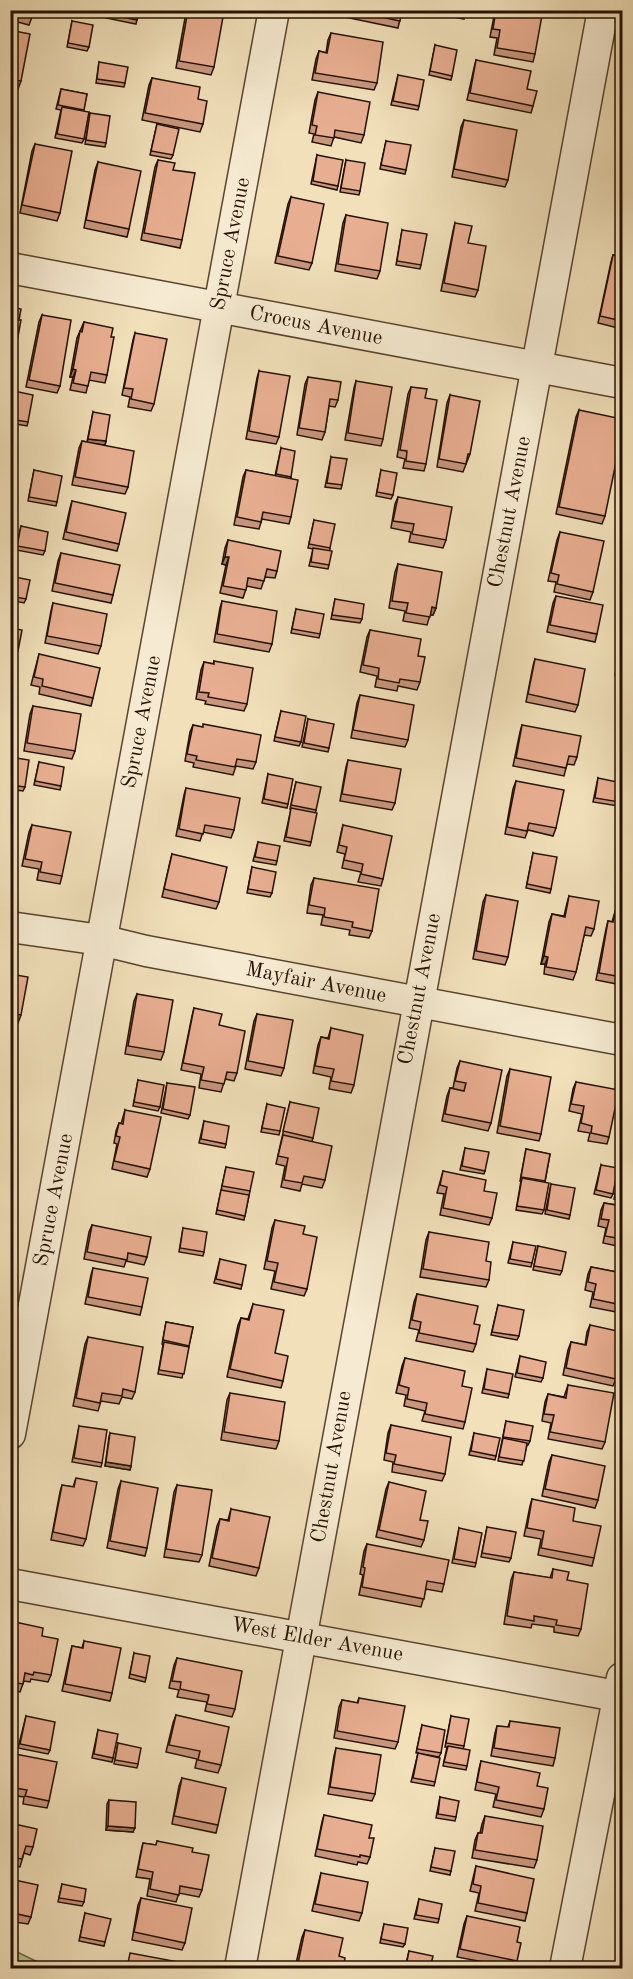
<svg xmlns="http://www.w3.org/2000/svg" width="633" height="1979" font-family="'Old Standard TT',serif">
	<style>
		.green { fill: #b7c391; stroke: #6e6a48; stroke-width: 1.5 }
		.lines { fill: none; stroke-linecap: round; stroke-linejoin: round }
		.street-casing { stroke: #58442e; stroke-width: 33 }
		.street { stroke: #f6ebd2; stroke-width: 30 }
		.wall { fill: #c8967d; stroke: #251000; stroke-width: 1.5 }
		.shaded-wall { fill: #a27a66; stroke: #251000; stroke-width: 1.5 }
		.building { fill: #e8ae91; stroke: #251000; stroke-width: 1.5 }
		.labels { text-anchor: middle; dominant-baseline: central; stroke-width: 6; stroke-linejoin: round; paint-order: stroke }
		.street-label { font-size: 21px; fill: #251000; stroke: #f6ebd2 }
	</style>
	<rect width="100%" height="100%" fill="#f1e0ba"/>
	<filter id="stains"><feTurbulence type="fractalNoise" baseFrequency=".00333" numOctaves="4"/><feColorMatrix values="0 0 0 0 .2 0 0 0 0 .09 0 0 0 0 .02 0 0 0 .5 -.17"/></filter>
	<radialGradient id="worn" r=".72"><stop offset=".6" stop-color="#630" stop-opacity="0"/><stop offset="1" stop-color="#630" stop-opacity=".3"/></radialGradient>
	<polygon class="green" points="10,1949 11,1949 50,1968 11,1968"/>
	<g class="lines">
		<defs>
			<g id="street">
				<polyline points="10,268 622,383"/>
				<polyline points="10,927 101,940 146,951 622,1040"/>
				<polyline points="10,1434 274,10"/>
				<polyline points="10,1584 622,1697"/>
				<polyline points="240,1968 603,10"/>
				<polyline points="565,1968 622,1678"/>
			</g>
		</defs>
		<use href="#street" class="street-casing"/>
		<use href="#street" class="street"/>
	</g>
	<g class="wall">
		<polygon points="10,10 32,17 29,25 10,20"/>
		<polygon points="107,10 139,10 136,24 106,18"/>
		<polygon points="188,10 214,67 211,75 176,68 185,18"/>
		<polygon points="325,10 402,10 398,28 325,13"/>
		<polygon points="414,10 436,10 435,15"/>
		<polygon points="440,10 466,10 464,19 439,14"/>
		<polygon points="496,10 535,54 533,62 494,55 497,38 490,37 494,16"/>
		<polygon points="72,21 89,47 87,51 67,47"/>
		<polygon points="10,30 21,81 18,89 10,87"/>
		<polygon points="331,33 377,83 374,90 312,80 316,59 319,51 326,53 328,40"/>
		<polygon points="435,45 452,76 451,80 429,75"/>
		<polygon points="476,60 527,89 533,106 531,113 467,100 474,68"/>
		<polygon points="99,62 125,83 124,87 96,83"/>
		<polygon points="398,75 419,106 418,110 391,105"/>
		<polygon points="152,78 198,99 203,124 200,132 142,120 149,85"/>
		<polygon points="61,89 87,94 83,111 84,139 82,143 55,138 61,110 56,109"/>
		<polygon points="318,92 364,135 361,143 334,137 331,146 312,142 314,134 309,133 315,100"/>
		<polygon points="90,113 106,143 105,147 85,144"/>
		<polygon points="464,120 508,180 505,187 452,177 461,127"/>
		<polygon points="157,124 173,155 171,159 150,155"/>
		<polygon points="386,141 406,170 405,174 380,169"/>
		<polygon points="35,144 60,213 57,221 20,213 32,151"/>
		<polygon points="317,155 338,186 337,190 311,184"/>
		<polygon points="158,160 173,170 182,240 180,248 141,240 155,167"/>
		<polygon points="346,160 360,191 359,195 340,192"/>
		<polygon points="98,162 129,229 127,237 84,228 95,170"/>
		<polygon points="291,197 312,263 309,270 275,263 288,204"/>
		<polygon points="346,215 380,271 377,279 335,271 343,223"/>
		<polygon points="455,223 478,290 475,297 441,291 453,231"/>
		<polygon points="402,230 421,265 420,269 396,265"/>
		<polygon points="613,255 622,257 622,329 598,323 611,262"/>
		<polygon points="10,307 19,320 14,358 12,365 10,365"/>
		<polygon points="42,315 60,386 57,393 26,387 39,322"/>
		<polygon points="84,322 111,337 107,375 105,383 89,380 86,393 70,390 73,377 70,377 77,338"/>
		<polygon points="135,333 154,404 151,411 128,407 130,397 122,395 133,340"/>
		<polygon points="259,371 279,437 276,444 246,439 257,378"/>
		<polygon points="308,377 338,400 335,407 329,406 325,432 322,440 297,435 305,384"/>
		<polygon points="356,381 383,439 381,446 345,440 354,388"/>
		<polygon points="411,387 425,398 426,464 424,471 403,468 405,459 397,457 408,394"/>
		<polygon points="14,391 28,422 27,426 10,423 10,407"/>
		<polygon points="450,395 470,454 463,472 437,467 447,403"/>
		<polygon points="579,410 605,516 602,524 556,514 576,417"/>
		<polygon points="93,412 106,441 105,445 128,487 125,494 72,485 79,448 82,441 87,442"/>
		<polygon points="281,448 291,477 291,517 289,524 262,519 259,529 234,525 243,477 246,470 275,476"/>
		<polygon points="331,457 342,485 341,489 325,487"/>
		<polygon points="34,470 57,502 56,506 28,501"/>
		<polygon points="381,470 393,495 391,499 376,496"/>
		<polygon points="398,497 446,540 443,548 409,542 411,532 391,528 395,504"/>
		<polygon points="72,501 119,544 117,551 63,539 70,508"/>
		<polygon points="314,520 330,548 329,565 328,569 309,566 313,549 308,548"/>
		<polygon points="21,526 45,551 43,555 16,550"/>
		<polygon points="560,532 593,592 590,600 554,592 556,582 548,581 557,540"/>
		<polygon points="228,540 277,571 275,578 265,577 261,589 247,586 243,598 220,593 226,565 222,564 225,548"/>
		<polygon points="61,553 113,595 111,603 52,591 58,561"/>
		<polygon points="398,564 436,608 433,615 430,615 427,625 403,621 405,611 389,608 395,572"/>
		<polygon points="10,576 26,599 24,603 10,600"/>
		<polygon points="556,596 597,634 595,642 547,632 553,603"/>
		<polygon points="335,599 362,619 360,623 331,619"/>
		<polygon points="222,601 272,644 269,652 214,642 220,608"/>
		<polygon points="53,603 101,646 98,654 45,643 51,611"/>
		<polygon points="296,609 320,634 319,638 291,633"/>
		<polygon points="10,628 18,651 16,655 10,654"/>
		<polygon points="370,630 418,656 420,682 417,690 398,686 397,691 375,687 377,676 360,672 367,637"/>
		<polygon points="622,641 622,676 615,675"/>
		<polygon points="39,654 93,698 91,706 39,694 40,687 31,685"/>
		<polygon points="535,659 578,705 575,712 526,702 533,666"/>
		<polygon points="214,661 247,704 244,711 205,704 206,701 196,699 201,670 204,662 213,664"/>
		<polygon points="360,695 408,740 405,747 351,738 357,703"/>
		<polygon points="33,706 75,751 72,759 24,751 30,714"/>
		<polygon points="281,711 301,742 299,746 274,741"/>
		<polygon points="308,719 329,748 328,752 302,747"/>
		<polygon points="193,725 256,762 253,769 236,766 233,775 193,767 194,763 185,761 190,732"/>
		<polygon points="522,725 577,757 574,765 567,764 564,776 513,766 520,732"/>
		<polygon points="10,757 25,787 23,791 10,789"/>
		<polygon points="348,760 395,803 392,810 340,801 346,767"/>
		<polygon points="39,762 61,786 60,790 34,785"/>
		<polygon points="268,774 288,804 287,808 262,803"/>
		<polygon points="598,778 619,802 618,806 593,802"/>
		<polygon points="516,781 556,828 553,836 528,830 525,838 505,834 513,789"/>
		<polygon points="296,782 316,810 311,842 310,846 284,841 291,809 290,809"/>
		<polygon points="186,788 234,830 231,838 203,832 200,841 176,836 184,795"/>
		<polygon points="32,825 62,876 60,884 37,880 39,869 22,866 29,832"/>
		<polygon points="343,825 383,879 381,886 358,882 361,872 342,868 345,854 337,852 341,833"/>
		<polygon points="258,842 277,861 276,865 253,861"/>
		<polygon points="533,853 551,889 550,893 526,888"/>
		<polygon points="172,854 219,902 216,909 162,897 170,862"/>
		<polygon points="252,867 272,893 270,897 247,893"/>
		<polygon points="314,878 372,931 369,938 349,935 350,930 321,925 323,915 307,913 311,885"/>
		<polygon points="486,895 508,957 505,965 473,959 483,902"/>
		<polygon points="569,896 594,929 591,936 584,935 576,972 573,980 544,974 545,964 541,964 549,922 552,914 564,916 567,903"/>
		<polygon points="616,908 622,909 622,985 596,980 606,929 608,921 612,922"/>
		<polygon points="10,974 21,1015 18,1023 10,1021"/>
		<polygon points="137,994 164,1052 161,1060 125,1054 134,1001"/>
		<polygon points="194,1008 219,1025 237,1073 234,1081 225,1079 221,1092 199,1088 201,1074 181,1070 192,1016"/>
		<polygon points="257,1014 284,1068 281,1076 245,1069 254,1021"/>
		<polygon points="331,1028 354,1085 351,1093 329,1089 331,1077 313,1073 318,1045 321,1037 328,1038"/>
		<polygon points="460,1061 491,1123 488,1131 442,1121 447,1096 450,1088 453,1088 457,1068"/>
		<polygon points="510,1069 541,1134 539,1141 497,1133 507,1076"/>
		<polygon points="138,1080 160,1107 158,1111 133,1106"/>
		<polygon points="576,1082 609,1137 607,1144 588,1141 590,1133 578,1131 582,1114 569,1111 573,1089"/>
		<polygon points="167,1083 190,1115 188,1119 161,1113"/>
		<polygon points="290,1102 313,1138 312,1141 325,1180 322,1188 302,1184 300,1191 281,1187 285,1166 276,1164"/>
		<polygon points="267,1104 280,1131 279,1135 261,1132"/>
		<polygon points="125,1110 150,1169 147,1177 112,1169 117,1144 114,1143 116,1131 119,1123 121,1124"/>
		<polygon points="204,1121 226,1144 225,1148 199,1143"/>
		<polygon points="465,1148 485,1171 484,1174 460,1170"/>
		<polygon points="526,1149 550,1154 545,1182 544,1210 542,1214 516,1210 521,1181 520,1181"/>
		<polygon points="601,1165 613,1194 611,1198 594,1194"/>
		<polygon points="226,1167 250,1191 244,1220 216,1214"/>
		<polygon points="621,1169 622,1169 622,1200 614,1199"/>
		<polygon points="443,1171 484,1191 492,1218 489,1225 440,1215 444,1194 437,1193"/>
		<polygon points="551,1184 570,1215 569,1219 545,1214"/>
		<polygon points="604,1203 622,1206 622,1247 603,1243 606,1228 598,1226 601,1210"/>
		<polygon points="275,1220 303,1234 307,1289 304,1296 271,1289 275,1271 264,1269 272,1228"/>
		<polygon points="92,1225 147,1257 144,1265 126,1261 124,1267 84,1259 89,1232"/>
		<polygon points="183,1228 204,1252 203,1256 179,1252"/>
		<polygon points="429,1232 486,1261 489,1280 486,1287 420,1277 426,1240"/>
		<polygon points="513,1242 532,1263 531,1267 508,1263"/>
		<polygon points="538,1246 562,1271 560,1275 533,1270"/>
		<polygon points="220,1259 242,1285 241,1289 214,1283"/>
		<polygon points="591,1267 622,1273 622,1313 590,1307 593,1292 585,1290 588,1274"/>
		<polygon points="93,1268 142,1307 140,1315 85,1304 91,1275"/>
		<polygon points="417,1294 474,1324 476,1344 473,1352 416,1341 419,1330 409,1328 414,1302"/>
		<polygon points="253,1304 275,1353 283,1381 281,1388 227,1377 238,1325 241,1318 248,1319"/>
		<polygon points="498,1305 519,1336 517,1340 491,1335"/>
		<polygon points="166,1322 193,1327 182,1378 158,1374 163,1345 162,1344"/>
		<polygon points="590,1325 616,1379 613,1386 563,1375 568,1350 571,1342 585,1345 587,1332"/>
		<polygon points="88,1337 135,1392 132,1399 122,1397 119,1404 101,1401 98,1411 73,1406 85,1344"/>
		<polygon points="520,1356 543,1378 541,1382 515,1377"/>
		<polygon points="405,1358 462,1386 465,1422 463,1429 422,1421 425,1411 404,1406 406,1395 396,1393 402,1366"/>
		<polygon points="487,1369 509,1394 508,1398 482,1393"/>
		<polygon points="568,1385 605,1442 602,1449 548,1439 551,1423 542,1421 545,1402 548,1394 564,1397"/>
		<polygon points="230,1393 279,1441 276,1449 221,1440 227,1400"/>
		<polygon points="506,1421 530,1441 528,1445 527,1445 522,1465 498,1461"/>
		<polygon points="391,1425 445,1474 442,1481 392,1472 393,1462 384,1460 388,1433"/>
		<polygon points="79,1426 102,1463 101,1467 72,1462"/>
		<polygon points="110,1433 131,1466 130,1470 105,1466 109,1437"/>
		<polygon points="474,1433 496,1456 495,1460 469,1455"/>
		<polygon points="552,1455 598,1500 595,1508 542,1496 549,1462"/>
		<polygon points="76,1478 86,1539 83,1546 51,1540 60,1492 62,1485 73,1487"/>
		<polygon points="121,1481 147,1548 145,1556 107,1548 118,1489"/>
		<polygon points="389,1482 420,1520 424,1540 421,1547 376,1537 386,1489"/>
		<polygon points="177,1485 202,1555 199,1562 164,1557 174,1492"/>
		<polygon points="532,1499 573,1521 594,1558 592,1566 538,1555 541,1539 524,1536 530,1506"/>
		<polygon points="231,1509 259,1568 256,1576 209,1566 217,1526 220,1519 228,1520"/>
		<polygon points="487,1527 511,1558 509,1562 481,1557"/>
		<polygon points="459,1528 476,1563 475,1567 452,1563"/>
		<polygon points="367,1544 444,1584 442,1592 426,1589 421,1607 359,1595 363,1575 360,1574 364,1551"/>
		<polygon points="553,1569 567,1580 581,1629 578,1636 554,1632 554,1627 532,1624 531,1628 504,1624 511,1580 514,1572 550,1578"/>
		<polygon points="15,1622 42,1636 51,1675 48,1682 31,1679 30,1682 24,1681 20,1692 10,1690 10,1640"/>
		<polygon points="84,1641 112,1693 110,1701 62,1691 70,1654 72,1646 82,1648"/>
		<polygon points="134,1653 146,1678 145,1682 129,1678"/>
		<polygon points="177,1658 235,1709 232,1717 205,1711 207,1702 177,1697 179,1690 169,1688 174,1665"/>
		<polygon points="359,1698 398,1742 395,1749 334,1738 339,1707 342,1700 357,1703"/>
		<polygon points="176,1715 221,1765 218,1773 195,1768 197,1759 166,1752 173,1723"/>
		<polygon points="26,1716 50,1750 48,1754 18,1748"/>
		<polygon points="451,1716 464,1746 463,1749 467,1766 466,1770 443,1766 447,1747 445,1747"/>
		<polygon points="510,1721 555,1758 553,1766 491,1756 495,1733 497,1726 508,1727"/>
		<polygon points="422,1725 441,1753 439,1757 416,1753"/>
		<polygon points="98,1730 113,1758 112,1762 92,1758"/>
		<polygon points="118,1743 138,1764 137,1768 114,1764"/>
		<polygon points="336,1748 375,1794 372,1801 328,1794 334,1756"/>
		<polygon points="10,1753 49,1801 47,1808 23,1804 24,1797 10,1795"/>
		<polygon points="418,1753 435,1782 434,1786 411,1782"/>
		<polygon points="481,1761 537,1786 544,1809 541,1817 493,1807 496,1794 475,1790 479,1769"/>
		<polygon points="182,1778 218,1825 216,1833 172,1824 179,1786"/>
		<polygon points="440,1797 456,1817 455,1821 436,1818"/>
		<polygon points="109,1800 133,1832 106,1830 107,1804"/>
		<polygon points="324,1815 369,1838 370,1857 367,1864 358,1862 357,1865 315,1856 322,1822"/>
		<polygon points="485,1816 537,1860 534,1868 472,1858 475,1840 478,1833 480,1833 482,1824"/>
		<polygon points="10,1823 33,1847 30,1855 24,1853 20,1867 10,1865"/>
		<polygon points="157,1841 192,1852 202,1890 199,1897 179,1893 176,1902 147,1896 150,1879 136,1877 141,1851 143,1843 156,1845"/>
		<polygon points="435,1848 451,1871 450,1875 430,1871"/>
		<polygon points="476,1866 527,1913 525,1921 475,1911 479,1893 470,1891 474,1874"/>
		<polygon points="321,1873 362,1913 359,1921 312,1911 319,1881"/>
		<polygon points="10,1879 31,1917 28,1924 15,1922 13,1931 10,1939"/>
		<polygon points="62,1884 84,1902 82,1906 58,1902"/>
		<polygon points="141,1898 185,1943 182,1950 132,1940 138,1905"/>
		<polygon points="419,1899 439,1919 438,1923 414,1919"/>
		<polygon points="85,1913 105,1942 104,1946 79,1941"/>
		<polygon points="467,1916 517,1942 517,1961 515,1968 457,1957 464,1924"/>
		<polygon points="384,1924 405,1944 403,1947 380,1943"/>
		<polygon points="305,1930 339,1956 343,1968 346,1968 295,1968 302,1937"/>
		<polygon points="409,1951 430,1968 405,1968"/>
	</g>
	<g class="shaded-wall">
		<polygon points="73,369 76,370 73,377 70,377"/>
		<polygon points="88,439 106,441 105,445 87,443"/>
		<polygon points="225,557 229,557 226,565 222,564"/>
		<polygon points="432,607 436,608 433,615 429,615"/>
		<polygon points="544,956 548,957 545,964 541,964"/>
		<polygon points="106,1462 131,1466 130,1470 105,1466"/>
		<polygon points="108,1826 135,1828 133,1832 106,1830"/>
	</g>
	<g class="building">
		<polygon points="10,10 33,10 32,17 10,12"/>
		<polygon points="108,10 139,10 137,20 107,14"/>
		<polygon points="188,10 223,17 214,67 179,61"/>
		<polygon points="349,10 402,10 400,21"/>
		<polygon points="444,10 466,10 465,15"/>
		<polygon points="496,10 543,10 535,54 497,48 500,30 493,29"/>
		<polygon points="72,21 93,25 89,47 68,43"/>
		<polygon points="10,30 30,34 21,81 10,79"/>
		<polygon points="331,33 383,42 377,83 315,73 319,51 327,53"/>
		<polygon points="435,45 457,50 452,76 430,71"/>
		<polygon points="476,60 531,71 527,89 537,91 533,106 470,93"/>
		<polygon points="99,62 128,67 125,83 97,79"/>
		<polygon points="398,75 424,80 419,106 393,101"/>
		<polygon points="152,78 200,87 198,99 207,101 203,124 145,113"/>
		<polygon points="61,89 87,94 84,110 58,105"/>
		<polygon points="318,92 370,102 364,135 335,130 334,138 315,135 317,126 312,125"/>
		<polygon points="62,107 89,112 84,139 57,134"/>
		<polygon points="90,113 110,116 106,143 86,140"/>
		<polygon points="464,120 517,130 508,180 454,169"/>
		<polygon points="157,124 179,129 173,155 151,151"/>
		<polygon points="386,141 411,145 406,170 381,165"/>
		<polygon points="35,144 72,151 60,213 22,205"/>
		<polygon points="317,155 343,160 338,186 313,181"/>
		<polygon points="158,160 175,163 173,170 195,173 182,240 144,233"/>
		<polygon points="346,160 365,163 360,191 341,188"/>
		<polygon points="98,162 141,171 129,229 86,220"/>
		<polygon points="291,197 324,204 312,263 278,256"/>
		<polygon points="346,215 388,223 380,271 338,264"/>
		<polygon points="455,223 472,226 468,243 486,246 478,290 444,283"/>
		<polygon points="402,230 427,234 421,265 397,261"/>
		<polygon points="613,255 622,257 622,321 600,316"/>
		<polygon points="10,307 21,309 19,320 21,320 14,358 11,357 11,362"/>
		<polygon points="42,315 71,320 60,386 29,380"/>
		<polygon points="84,322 113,328 111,337 114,337 107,375 91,372 88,386 73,383 76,370 73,369 80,331 82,332"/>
		<polygon points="135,333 167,339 154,404 131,399 133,389 124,388"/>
		<polygon points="259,371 290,376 279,437 249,431"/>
		<polygon points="308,377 341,382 338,400 330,399 325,432 299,428"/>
		<polygon points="356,381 392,387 383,439 348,433"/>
		<polygon points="411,387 427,389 425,398 437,400 426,464 406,461 407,451 400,450"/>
		<polygon points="14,391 33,395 28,422 10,419 10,412"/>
		<polygon points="450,395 480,401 470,454 468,454 466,464 439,459"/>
		<polygon points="579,410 622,419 622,433 605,516 559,507"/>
		<polygon points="93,412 110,415 106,441 88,439"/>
		<polygon points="82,441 134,451 128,487 75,477"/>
		<polygon points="281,448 295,451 291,477 276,474"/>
		<polygon points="331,457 347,459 342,485 327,483"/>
		<polygon points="34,470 62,476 57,502 29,497"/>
		<polygon points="246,470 298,480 291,517 263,512 261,522 237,517"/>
		<polygon points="381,470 397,473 393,495 377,492"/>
		<polygon points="398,497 452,507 446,540 412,534 414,524 393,521"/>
		<polygon points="72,501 126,513 119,544 66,532"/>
		<polygon points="314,520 335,524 330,548 309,544"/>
		<polygon points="21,526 48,532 45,551 17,546"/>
		<polygon points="560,532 604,541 593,592 557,584 559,575 551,573"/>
		<polygon points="228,540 281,551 277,571 267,569 264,581 248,578 246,590 223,586 229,557 225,557"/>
		<polygon points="313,548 332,551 329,565 311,562"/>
		<polygon points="61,553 120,565 113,595 55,583"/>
		<polygon points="398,564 442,572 436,608 432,607 430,617 406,613 408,603 392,601"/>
		<polygon points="10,576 30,580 26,599 10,596"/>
		<polygon points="556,596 603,605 597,634 550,625"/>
		<polygon points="335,599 364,604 362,619 332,615"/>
		<polygon points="222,601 277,611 272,644 217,634"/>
		<polygon points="53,603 107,614 101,646 47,636"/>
		<polygon points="296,609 324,614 320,634 292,629"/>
		<polygon points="10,628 22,630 18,651 10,650"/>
		<polygon points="370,630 421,639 418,656 425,657 420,682 400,679 399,683 378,679 379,668 363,665"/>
		<polygon points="622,641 622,672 616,671"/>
		<polygon points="39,654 100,668 93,698 42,686 43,679 34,677"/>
		<polygon points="535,659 585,669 578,705 528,694"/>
		<polygon points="214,661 253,668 247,704 208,697 209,693 199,692 204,662 214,664"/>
		<polygon points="360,695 414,705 408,740 353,730"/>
		<polygon points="33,706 81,714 75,751 27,743"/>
		<polygon points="281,711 306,716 301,742 275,737"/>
		<polygon points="308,719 334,724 329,748 304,743"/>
		<polygon points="203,724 261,735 256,762 237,759 235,767 196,760 197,756 187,754 193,725 203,727"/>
		<polygon points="522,725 581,736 577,757 569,756 566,768 516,758"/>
		<polygon points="10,757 29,760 25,787 10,785"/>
		<polygon points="348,760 401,769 395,803 342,794"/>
		<polygon points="39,762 64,767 61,786 35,781"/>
		<polygon points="268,774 293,779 288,804 264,799"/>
		<polygon points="598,778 622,783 619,802 595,798"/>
		<polygon points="516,781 564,790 556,828 529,823 527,831 507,827"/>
		<polygon points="296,782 321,787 316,810 291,805"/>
		<polygon points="186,788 240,798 234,830 205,825 203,834 179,829"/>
		<polygon points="291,808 317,813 311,842 286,837"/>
		<polygon points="32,825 71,832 62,876 40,872 42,862 25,859"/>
		<polygon points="343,825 392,836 383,879 361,874 363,864 344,860 347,847 339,845"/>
		<polygon points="258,842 280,846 277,861 255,857"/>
		<polygon points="533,853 557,857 551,889 527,884"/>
		<polygon points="172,854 227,867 219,902 164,889"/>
		<polygon points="252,867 276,872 272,893 248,889"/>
		<polygon points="314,878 379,889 372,931 352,927 353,922 324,917 325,908 309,905"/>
		<polygon points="486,895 518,901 508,957 476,951"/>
		<polygon points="569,896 599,901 594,929 586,927 576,972 546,967 548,957 544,956 552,914 565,917"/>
		<polygon points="616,908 622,909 622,977 599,973 608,921 613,922"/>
		<polygon points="10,974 28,977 21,1015 10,1013"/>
		<polygon points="137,994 173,1000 164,1052 128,1046"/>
		<polygon points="194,1008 222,1014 219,1025 245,1031 237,1073 227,1072 224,1084 201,1080 204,1067 183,1063"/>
		<polygon points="257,1014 293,1020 284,1068 248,1061"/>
		<polygon points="331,1028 363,1035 354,1085 331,1081 334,1069 315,1066 321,1037 329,1039"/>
		<polygon points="460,1061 502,1070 491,1123 445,1114 450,1088 464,1091 466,1083 455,1081"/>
		<polygon points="510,1069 551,1077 541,1134 500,1126"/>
		<polygon points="138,1080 164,1085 160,1107 134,1102"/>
		<polygon points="576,1082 619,1090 609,1137 591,1133 592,1126 581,1123 584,1106 571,1104"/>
		<polygon points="167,1083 195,1087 190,1115 163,1109"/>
		<polygon points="290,1102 319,1108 313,1138 283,1131"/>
		<polygon points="267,1104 285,1108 280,1131 262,1128"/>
		<polygon points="125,1110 161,1117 150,1169 114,1161 120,1137 116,1136 119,1123 123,1124"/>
		<polygon points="204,1121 229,1126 226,1144 201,1139"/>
		<polygon points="283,1135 332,1146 325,1180 304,1176 302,1183 284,1180 288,1158 278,1156"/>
		<polygon points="465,1148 489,1152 485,1171 462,1166"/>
		<polygon points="526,1149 550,1154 545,1181 521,1177"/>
		<polygon points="601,1165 618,1168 613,1194 596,1190"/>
		<polygon points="226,1167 254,1172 250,1191 222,1186"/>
		<polygon points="621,1169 622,1169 622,1196 615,1195"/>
		<polygon points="443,1171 486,1180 484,1191 497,1193 492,1218 443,1208 447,1187 440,1185"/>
		<polygon points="522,1178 549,1183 544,1210 517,1206"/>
		<polygon points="551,1184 575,1188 570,1215 547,1210"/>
		<polygon points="221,1190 249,1195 245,1216 217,1210"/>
		<polygon points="604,1203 622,1206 622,1239 605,1236 609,1220 601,1219"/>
		<polygon points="275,1220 305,1226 303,1234 317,1237 307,1289 274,1282 278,1263 267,1261"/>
		<polygon points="92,1225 151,1237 147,1257 128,1253 127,1260 87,1252"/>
		<polygon points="183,1228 207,1232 204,1252 180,1248"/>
		<polygon points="429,1232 489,1242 486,1261 491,1262 489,1280 423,1269"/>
		<polygon points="513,1242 536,1246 532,1263 510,1259"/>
		<polygon points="538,1246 566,1252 562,1271 534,1266"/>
		<polygon points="220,1259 246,1265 242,1285 216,1279"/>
		<polygon points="591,1267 622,1273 622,1305 593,1299 596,1284 588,1282"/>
		<polygon points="93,1268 148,1278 142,1307 88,1297"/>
		<polygon points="417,1294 478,1306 474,1324 480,1325 476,1344 419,1333 421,1322 412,1320"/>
		<polygon points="253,1304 284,1310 275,1353 288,1356 283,1381 230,1369 241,1318 249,1320"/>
		<polygon points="498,1305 524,1310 519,1336 492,1332"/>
		<polygon points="166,1322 193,1327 189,1346 163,1340"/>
		<polygon points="590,1325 622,1332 622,1348 616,1379 566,1368 571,1342 586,1345"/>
		<polygon points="88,1337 143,1347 135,1392 123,1389 122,1396 102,1393 100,1403 76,1398"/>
		<polygon points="164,1342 189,1347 184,1374 159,1370"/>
		<polygon points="520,1356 546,1362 543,1378 517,1373"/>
		<polygon points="405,1358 465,1371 462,1386 472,1388 465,1422 425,1414 427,1403 407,1399 409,1388 399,1385"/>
		<polygon points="487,1369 513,1374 509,1394 484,1389"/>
		<polygon points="568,1385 614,1393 605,1442 550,1432 554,1415 544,1414 548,1394 566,1398"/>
		<polygon points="230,1393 285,1402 279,1441 224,1432"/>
		<polygon points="506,1421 533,1426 530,1441 503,1437"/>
		<polygon points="391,1425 451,1437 445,1474 394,1464 396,1455 386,1453"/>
		<polygon points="79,1426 107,1430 102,1463 74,1458"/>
		<polygon points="110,1433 135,1437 131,1466 106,1462"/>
		<polygon points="474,1433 500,1438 496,1456 471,1451"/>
		<polygon points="503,1438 527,1443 524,1461 499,1457"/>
		<polygon points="552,1455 605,1466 598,1500 545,1489"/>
		<polygon points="76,1478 97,1482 86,1539 53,1532 62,1485 74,1487"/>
		<polygon points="121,1481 158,1488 147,1548 110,1541"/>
		<polygon points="389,1482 426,1491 420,1520 428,1521 424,1540 379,1530"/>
		<polygon points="177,1485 212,1490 202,1555 166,1549"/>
		<polygon points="532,1499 575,1508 573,1521 601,1526 594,1558 541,1548 544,1531 527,1528"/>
		<polygon points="231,1509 270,1517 259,1568 212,1558 220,1519 229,1521"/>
		<polygon points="487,1527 516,1532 511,1558 482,1553"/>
		<polygon points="459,1528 482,1533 476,1563 454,1559"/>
		<polygon points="367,1544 449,1560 444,1584 427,1581 424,1599 362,1587 365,1568 363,1567"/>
		<polygon points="553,1569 569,1572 567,1580 588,1584 581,1629 556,1625 557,1620 534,1616 534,1621 507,1616 514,1572 552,1578"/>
		<polygon points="15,1622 43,1628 42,1636 58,1639 51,1675 34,1672 33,1675 25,1673 23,1684 10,1682 10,1646"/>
		<polygon points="84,1641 121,1648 112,1693 65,1684 72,1646 83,1648"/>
		<polygon points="134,1653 150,1656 146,1678 130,1674"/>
		<polygon points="177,1658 242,1671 235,1709 207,1704 209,1695 180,1689 181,1682 172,1681"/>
		<polygon points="359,1698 405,1706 398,1742 337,1731 342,1700 358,1703"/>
		<polygon points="176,1715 229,1727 221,1765 198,1760 200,1751 169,1745"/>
		<polygon points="26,1716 55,1722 50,1750 20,1744"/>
		<polygon points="451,1716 469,1719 464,1746 446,1743"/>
		<polygon points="510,1721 560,1728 555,1758 494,1748 497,1726 509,1727"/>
		<polygon points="422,1725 445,1730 441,1753 417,1749"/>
		<polygon points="98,1730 118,1734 113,1758 94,1754"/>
		<polygon points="118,1743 141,1748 138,1764 115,1760"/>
		<polygon points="448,1746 470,1750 467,1766 444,1762"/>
		<polygon points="336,1748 381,1755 375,1794 330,1787"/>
		<polygon points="10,1753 57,1762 49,1801 25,1796 27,1790 10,1787"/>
		<polygon points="418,1753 440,1758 435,1782 413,1778"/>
		<polygon points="481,1761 540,1773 537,1786 548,1788 544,1809 496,1800 499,1787 477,1782"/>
		<polygon points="182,1778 226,1788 218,1825 174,1816"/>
		<polygon points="440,1797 459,1801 456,1817 438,1814"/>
		<polygon points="109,1800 136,1802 135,1828 108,1826"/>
		<polygon points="324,1815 372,1825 369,1838 374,1838 370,1857 360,1855 360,1857 317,1849"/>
		<polygon points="485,1816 543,1826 537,1860 475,1850 478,1833 482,1833"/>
		<polygon points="10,1823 37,1829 33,1847 26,1846 22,1859 10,1857"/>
		<polygon points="157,1841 193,1848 192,1852 209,1855 202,1890 180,1886 179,1895 150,1889 153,1872 138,1869 143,1843 156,1845"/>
		<polygon points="435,1848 455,1851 451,1871 431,1867"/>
		<polygon points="476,1866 534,1879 527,1913 478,1903 481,1886 473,1884"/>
		<polygon points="321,1873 368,1882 362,1913 315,1904"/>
		<polygon points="10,1879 38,1885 31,1917 17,1914 13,1931 10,1931"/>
		<polygon points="62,1884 86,1889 84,1902 59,1898"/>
		<polygon points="141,1898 192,1908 185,1943 134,1932"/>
		<polygon points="419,1899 442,1904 439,1919 416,1915"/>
		<polygon points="85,1913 111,1919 105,1942 80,1937"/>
		<polygon points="467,1916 520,1927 517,1942 521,1943 517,1961 460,1949"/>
		<polygon points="384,1924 408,1928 405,1944 381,1939"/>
		<polygon points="305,1930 343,1938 339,1956 345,1958 343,1968 346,1968 297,1968"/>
		<polygon points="409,1951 433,1956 430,1968 417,1968 406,1966"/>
		<polygon points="130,1953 184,1963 183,1968 127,1968"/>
	</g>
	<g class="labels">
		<g class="street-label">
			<text transform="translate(231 244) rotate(-79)">Spruce Avenue</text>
			<text transform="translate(316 326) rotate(11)">Crocus Avenue</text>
			<text transform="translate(510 512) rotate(-79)">Chestnut Avenue</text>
			<text transform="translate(142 722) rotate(-79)">Spruce Avenue</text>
			<text transform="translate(316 983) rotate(11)">Mayfair Avenue</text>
			<text transform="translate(420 989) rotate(-79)">Chestnut Avenue</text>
			<text transform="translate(54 1200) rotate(-79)">Spruce Avenue</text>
			<text transform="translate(332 1467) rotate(-80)">Chestnut Avenue</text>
			<text transform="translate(317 1640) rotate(10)">West Elder Avenue</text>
		</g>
	</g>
	<rect width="633" height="1979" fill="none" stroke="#f1e0ba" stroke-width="36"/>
	<rect x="12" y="12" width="609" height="1955" fill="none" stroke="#251000" stroke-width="3"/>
	<rect x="18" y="18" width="597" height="1943" fill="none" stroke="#251000" stroke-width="1.5"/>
	<rect width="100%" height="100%" filter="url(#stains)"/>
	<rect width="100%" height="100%" fill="url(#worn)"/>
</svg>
